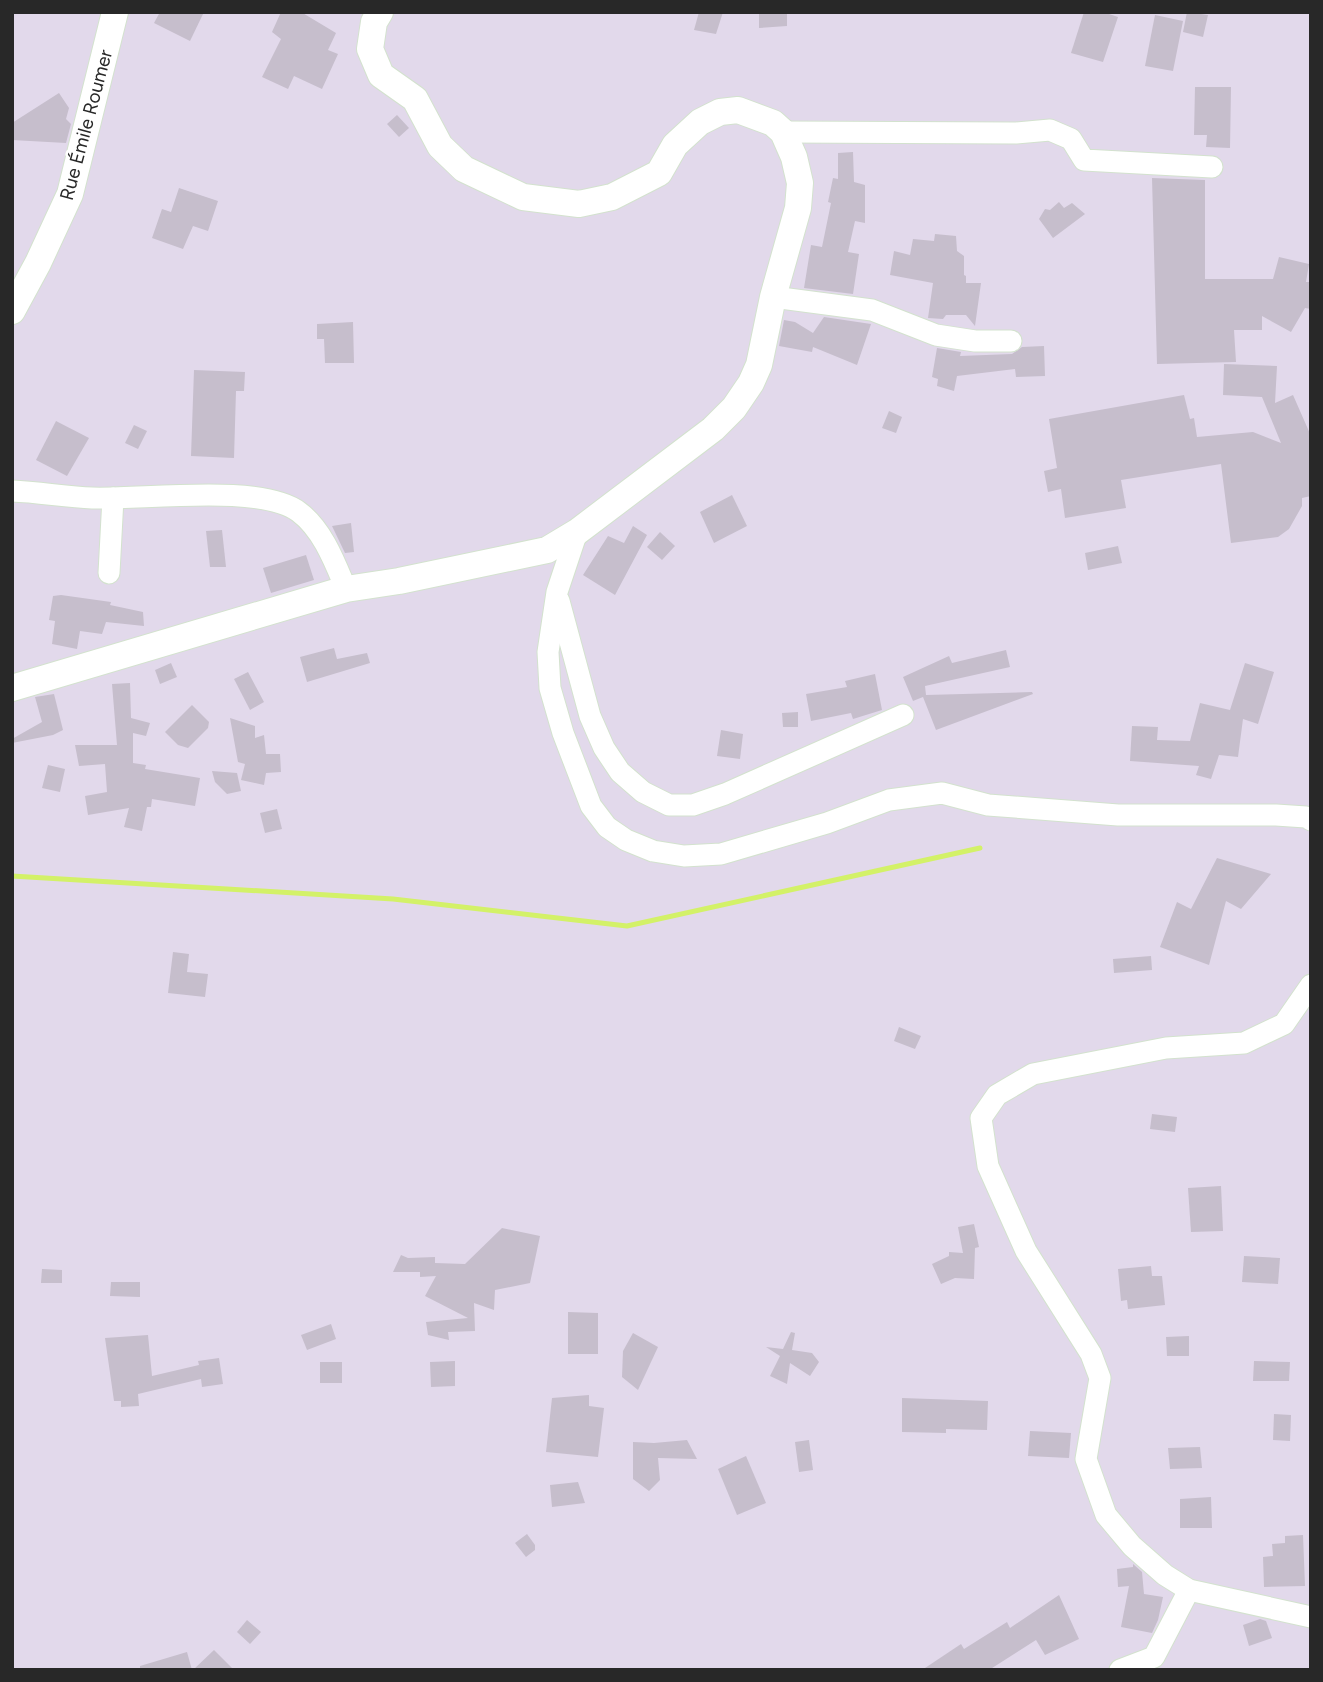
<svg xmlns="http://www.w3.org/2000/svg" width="1323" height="1682" font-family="Figtree,sans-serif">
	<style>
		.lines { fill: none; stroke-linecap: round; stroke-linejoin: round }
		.stream { stroke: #d3f168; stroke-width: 5 }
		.building { fill: #c6becc }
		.minor-casing { stroke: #d3e2ce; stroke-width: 23 }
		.tertiary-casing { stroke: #d3e2ce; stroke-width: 28 }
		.minor { stroke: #fff; stroke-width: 21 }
		.tertiary { stroke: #fff; stroke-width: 26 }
		.labels { text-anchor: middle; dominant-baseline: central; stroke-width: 5; stroke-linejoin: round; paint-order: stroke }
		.street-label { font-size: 19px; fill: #282828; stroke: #fff }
	</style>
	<rect width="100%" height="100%" fill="#e2d9eb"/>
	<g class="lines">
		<polyline class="stream" points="12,876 393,899 627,926 980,848"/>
	</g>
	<g class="building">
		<polygon points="160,12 204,12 190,41 154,23"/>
		<polygon points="281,12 301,12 336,33 328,50 338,54 322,89 294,76 288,89 262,77 281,39 272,32"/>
		<polygon points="699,12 723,12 716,34 694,30"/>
		<polygon points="759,12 787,12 787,26 759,28"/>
		<polygon points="1084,12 1103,12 1118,17 1103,62 1071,53"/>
		<polygon points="1187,12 1208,15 1203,37 1183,32"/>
		<polygon points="1155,15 1183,21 1173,71 1145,66"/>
		<polygon points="1195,87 1231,87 1230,148 1206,147 1207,135 1194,135"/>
		<polygon points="59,93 69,108 66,119 71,124 66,143 12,140 12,123"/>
		<polygon points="397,115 409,128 399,137 387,124"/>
		<polygon points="853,152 854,182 865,185 865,223 855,221 848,252 859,254 853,294 804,288 811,245 822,247 831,203 828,202 833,178 838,179 838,153"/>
		<polygon points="1152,178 1205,180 1205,279 1273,279 1279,257 1309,264 1306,282 1311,282 1311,309 1305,308 1291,332 1262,316 1262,330 1234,330 1236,362 1157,364"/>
		<polygon points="179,188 218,201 208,231 193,226 183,249 152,238 162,209 171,212"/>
		<polygon points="1059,202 1064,208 1072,203 1085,214 1053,238 1039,219 1045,209 1050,210"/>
		<polygon points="935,234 956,236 957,251 964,256 964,275 966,276 966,283 981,283 975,326 966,315 946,315 943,319 928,318 933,283 890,275 894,251 910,255 913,239 934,241"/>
		<polygon points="824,317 871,324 857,365 813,347 812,352 779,346 784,320 795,322 813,333"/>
		<polygon points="353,322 354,363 325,363 324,339 317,339 317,324"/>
		<polygon points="1044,346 1045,376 1016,377 1015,369 957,376 954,391 937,386 938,379 932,377 937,348 961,352 960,356 1012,354 1022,347"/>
		<polygon points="1224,364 1277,366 1275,403 1293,395 1311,436 1311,496 1302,498 1302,506 1289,529 1278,537 1231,543 1221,464 1121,480 1126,508 1065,518 1061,489 1048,492 1044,471 1057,468 1049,419 1184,395 1190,419 1194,418 1197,437 1253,432 1281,443 1262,397 1223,395"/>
		<polygon points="194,370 245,372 244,391 236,391 234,458 191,456"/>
		<polygon points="889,411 902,417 896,433 882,428"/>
		<polygon points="56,421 89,438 67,476 36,460"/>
		<polygon points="134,425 147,431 138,449 125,443"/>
		<polygon points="732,495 747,526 714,543 700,512"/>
		<polygon points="351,523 354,552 345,553 332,526"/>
		<polygon points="633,526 647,535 615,595 583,575 608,536 624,543"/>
		<polygon points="222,530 226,567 210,567 206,531"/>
		<polygon points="660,532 675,546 662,560 647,547"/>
		<polygon points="1118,546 1122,563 1088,570 1085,553"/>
		<polygon points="306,555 314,580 271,593 263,568"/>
		<polygon points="61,595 111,602 110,605 143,612 144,626 106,622 102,634 80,631 77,649 52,644 55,621 49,620 53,596"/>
		<polygon points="334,648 337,659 367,653 370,663 307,682 300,657"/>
		<polygon points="1006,650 1010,667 925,686 926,695 1032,692 1033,694 936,730 923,697 913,701 903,677 949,656 952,663"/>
		<polygon points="171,663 177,677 160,684 155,670"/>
		<polygon points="1245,663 1274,672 1258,724 1243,719 1238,757 1219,755 1211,779 1196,775 1199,766 1130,761 1132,726 1158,727 1157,740 1190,741 1200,703 1230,710"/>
		<polygon points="248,672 264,702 250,710 234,679"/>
		<polygon points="875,674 882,710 853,719 851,713 811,721 806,694 847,687 845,681"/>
		<polygon points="130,683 131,718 150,723 146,736 133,733 133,763 146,765 145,769 200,778 195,806 152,799 151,807 147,807 142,831 124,827 129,808 88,815 85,796 107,792 105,764 79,766 75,745 117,745 112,684"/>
		<polygon points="54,694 63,730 53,735 12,743 12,739 42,722 35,697"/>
		<polygon points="192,705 209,722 208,728 188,748 178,745 165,732"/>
		<polygon points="798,712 798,727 783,727 782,713"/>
		<polygon points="230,718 255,726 255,738 264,735 266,754 280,754 281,772 266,773 264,785 241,780 245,764 238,762"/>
		<polygon points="721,730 743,734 740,759 717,756"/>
		<polygon points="48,765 65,769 60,792 42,788"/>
		<polygon points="212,771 237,773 241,791 227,794 215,782"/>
		<polygon points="277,809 282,829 265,833 260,813"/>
		<polygon points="1217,858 1271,874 1241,909 1226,901 1209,965 1160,947 1177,902 1191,909"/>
		<polygon points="173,952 189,954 187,972 208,974 205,997 168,993"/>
		<polygon points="1151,956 1152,970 1114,973 1113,959"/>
		<polygon points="899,1027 921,1036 915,1049 894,1041"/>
		<polygon points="1152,1114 1177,1117 1175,1132 1150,1129"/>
		<polygon points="1221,1186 1223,1231 1191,1232 1188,1188"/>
		<polygon points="974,1224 979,1247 975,1248 974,1279 955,1278 941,1284 932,1264 949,1256 949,1252 963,1253 958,1227"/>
		<polygon points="502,1228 540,1236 530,1283 495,1290 494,1310 474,1303 475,1331 448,1332 449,1340 428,1335 426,1322 468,1318 425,1296 436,1276 420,1277 420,1272 393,1272 401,1255 408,1258 435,1257 435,1263 465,1264"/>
		<polygon points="1244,1256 1280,1258 1278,1284 1242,1282"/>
		<polygon points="1151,1266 1152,1276 1162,1276 1165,1305 1128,1309 1127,1300 1121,1301 1118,1269"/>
		<polygon points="42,1269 62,1270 62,1283 41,1283"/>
		<polygon points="111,1282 140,1282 140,1297 110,1296"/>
		<polygon points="568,1312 598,1313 598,1354 568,1354"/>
		<polygon points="331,1324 336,1339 307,1350 301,1335"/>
		<polygon points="791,1332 795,1333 792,1350 812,1353 819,1362 810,1376 790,1363 787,1384 770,1376 780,1356 766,1347 783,1349"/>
		<polygon points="633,1333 658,1347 638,1390 622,1377 623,1351"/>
		<polygon points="148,1335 152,1376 199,1365 198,1361 219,1358 223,1384 202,1387 201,1379 138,1394 139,1406 121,1407 121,1401 114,1401 105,1338"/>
		<polygon points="1189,1336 1189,1356 1167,1356 1166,1337"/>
		<polygon points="455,1361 455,1386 431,1387 430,1362"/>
		<polygon points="1254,1361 1290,1362 1289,1381 1253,1381"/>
		<rect x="320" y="1362" width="22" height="21"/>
		<polygon points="589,1395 589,1406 604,1408 598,1457 546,1452 552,1398"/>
		<polygon points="902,1398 988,1401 987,1430 946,1429 946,1433 902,1432"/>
		<polygon points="1274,1414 1291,1415 1290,1441 1273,1440"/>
		<polygon points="1030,1431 1071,1433 1069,1458 1028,1456"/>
		<polygon points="687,1440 697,1459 658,1458 660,1480 649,1491 633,1479 633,1442 654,1443"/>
		<polygon points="809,1440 813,1470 799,1472 795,1442"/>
		<polygon points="1200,1447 1202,1468 1170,1469 1168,1448"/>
		<polygon points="746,1456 766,1503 737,1515 718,1469"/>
		<polygon points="578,1482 585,1503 552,1507 550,1485"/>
		<polygon points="1211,1497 1212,1528 1180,1528 1180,1499"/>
		<polygon points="527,1534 535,1545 535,1550 526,1557 515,1543"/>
		<polygon points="1303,1535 1305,1586 1264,1587 1263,1557 1273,1556 1272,1544 1285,1543 1285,1536"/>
		<polygon points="1133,1564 1142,1572 1144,1594 1163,1597 1158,1620 1152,1633 1121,1627 1129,1586 1118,1587 1117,1569 1133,1567"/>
		<polygon points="1059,1595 1079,1639 1045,1655 1036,1640 989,1670 922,1670 961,1644 964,1649 1007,1622 1010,1628"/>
		<polygon points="1260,1619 1266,1621 1272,1638 1249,1646 1243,1625"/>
		<polygon points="247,1620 261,1632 250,1644 237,1632"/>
		<polygon points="214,1650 234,1670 193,1670"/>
		<polygon points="187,1652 192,1670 140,1670 140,1666"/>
	</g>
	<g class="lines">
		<defs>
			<g id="minor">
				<polyline points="783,132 1016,133 1050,130 1071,139 1084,160 1212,167"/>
				<polyline points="773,297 872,310 936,335 975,341 1011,341"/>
				<path d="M12,491C39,492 66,497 92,498C142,500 261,483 299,512C323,530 335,563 346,589"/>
				<polyline points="577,532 557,592 548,652 550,688 563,733 591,806 607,827 626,840 653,851 684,856 721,854 827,823 889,800 942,793 988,805 1118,815 1276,815 1306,817 1311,820"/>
				<polyline points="109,573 113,498"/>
				<polyline points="559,601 590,716 604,748 620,772 643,792 669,805 693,805 725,794 903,715"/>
				<polyline points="1311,985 1284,1024 1244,1043 1166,1048 1033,1074 997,1095 981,1118 988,1166 1026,1251 1091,1354 1100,1378 1086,1459 1106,1515 1132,1546 1165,1575 1189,1590 1311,1617"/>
				<polyline points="1120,1670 1154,1657 1189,1590"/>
			</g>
			<g id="tertiary">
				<polyline points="12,311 38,263 70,194 115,12"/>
				<polyline points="12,688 346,589 399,581 547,550 577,532 713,429 734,408 751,383 759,365 773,297 798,208 800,183 794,157 783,132 773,123 738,110 720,112 700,122 675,145 659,173 612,197 579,204 523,197 464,169 440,146 415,99 381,75 370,49 374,22 380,12"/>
			</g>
		</defs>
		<use href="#minor" class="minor-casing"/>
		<use href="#tertiary" class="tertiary-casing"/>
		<use href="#minor" class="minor"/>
		<use href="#tertiary" class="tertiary"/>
	</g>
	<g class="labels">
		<g class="street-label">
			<text transform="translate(86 125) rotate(-75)">Rue Émile Roumer</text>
		</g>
	</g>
	<rect width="1323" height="1682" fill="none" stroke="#282828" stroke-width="28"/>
</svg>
